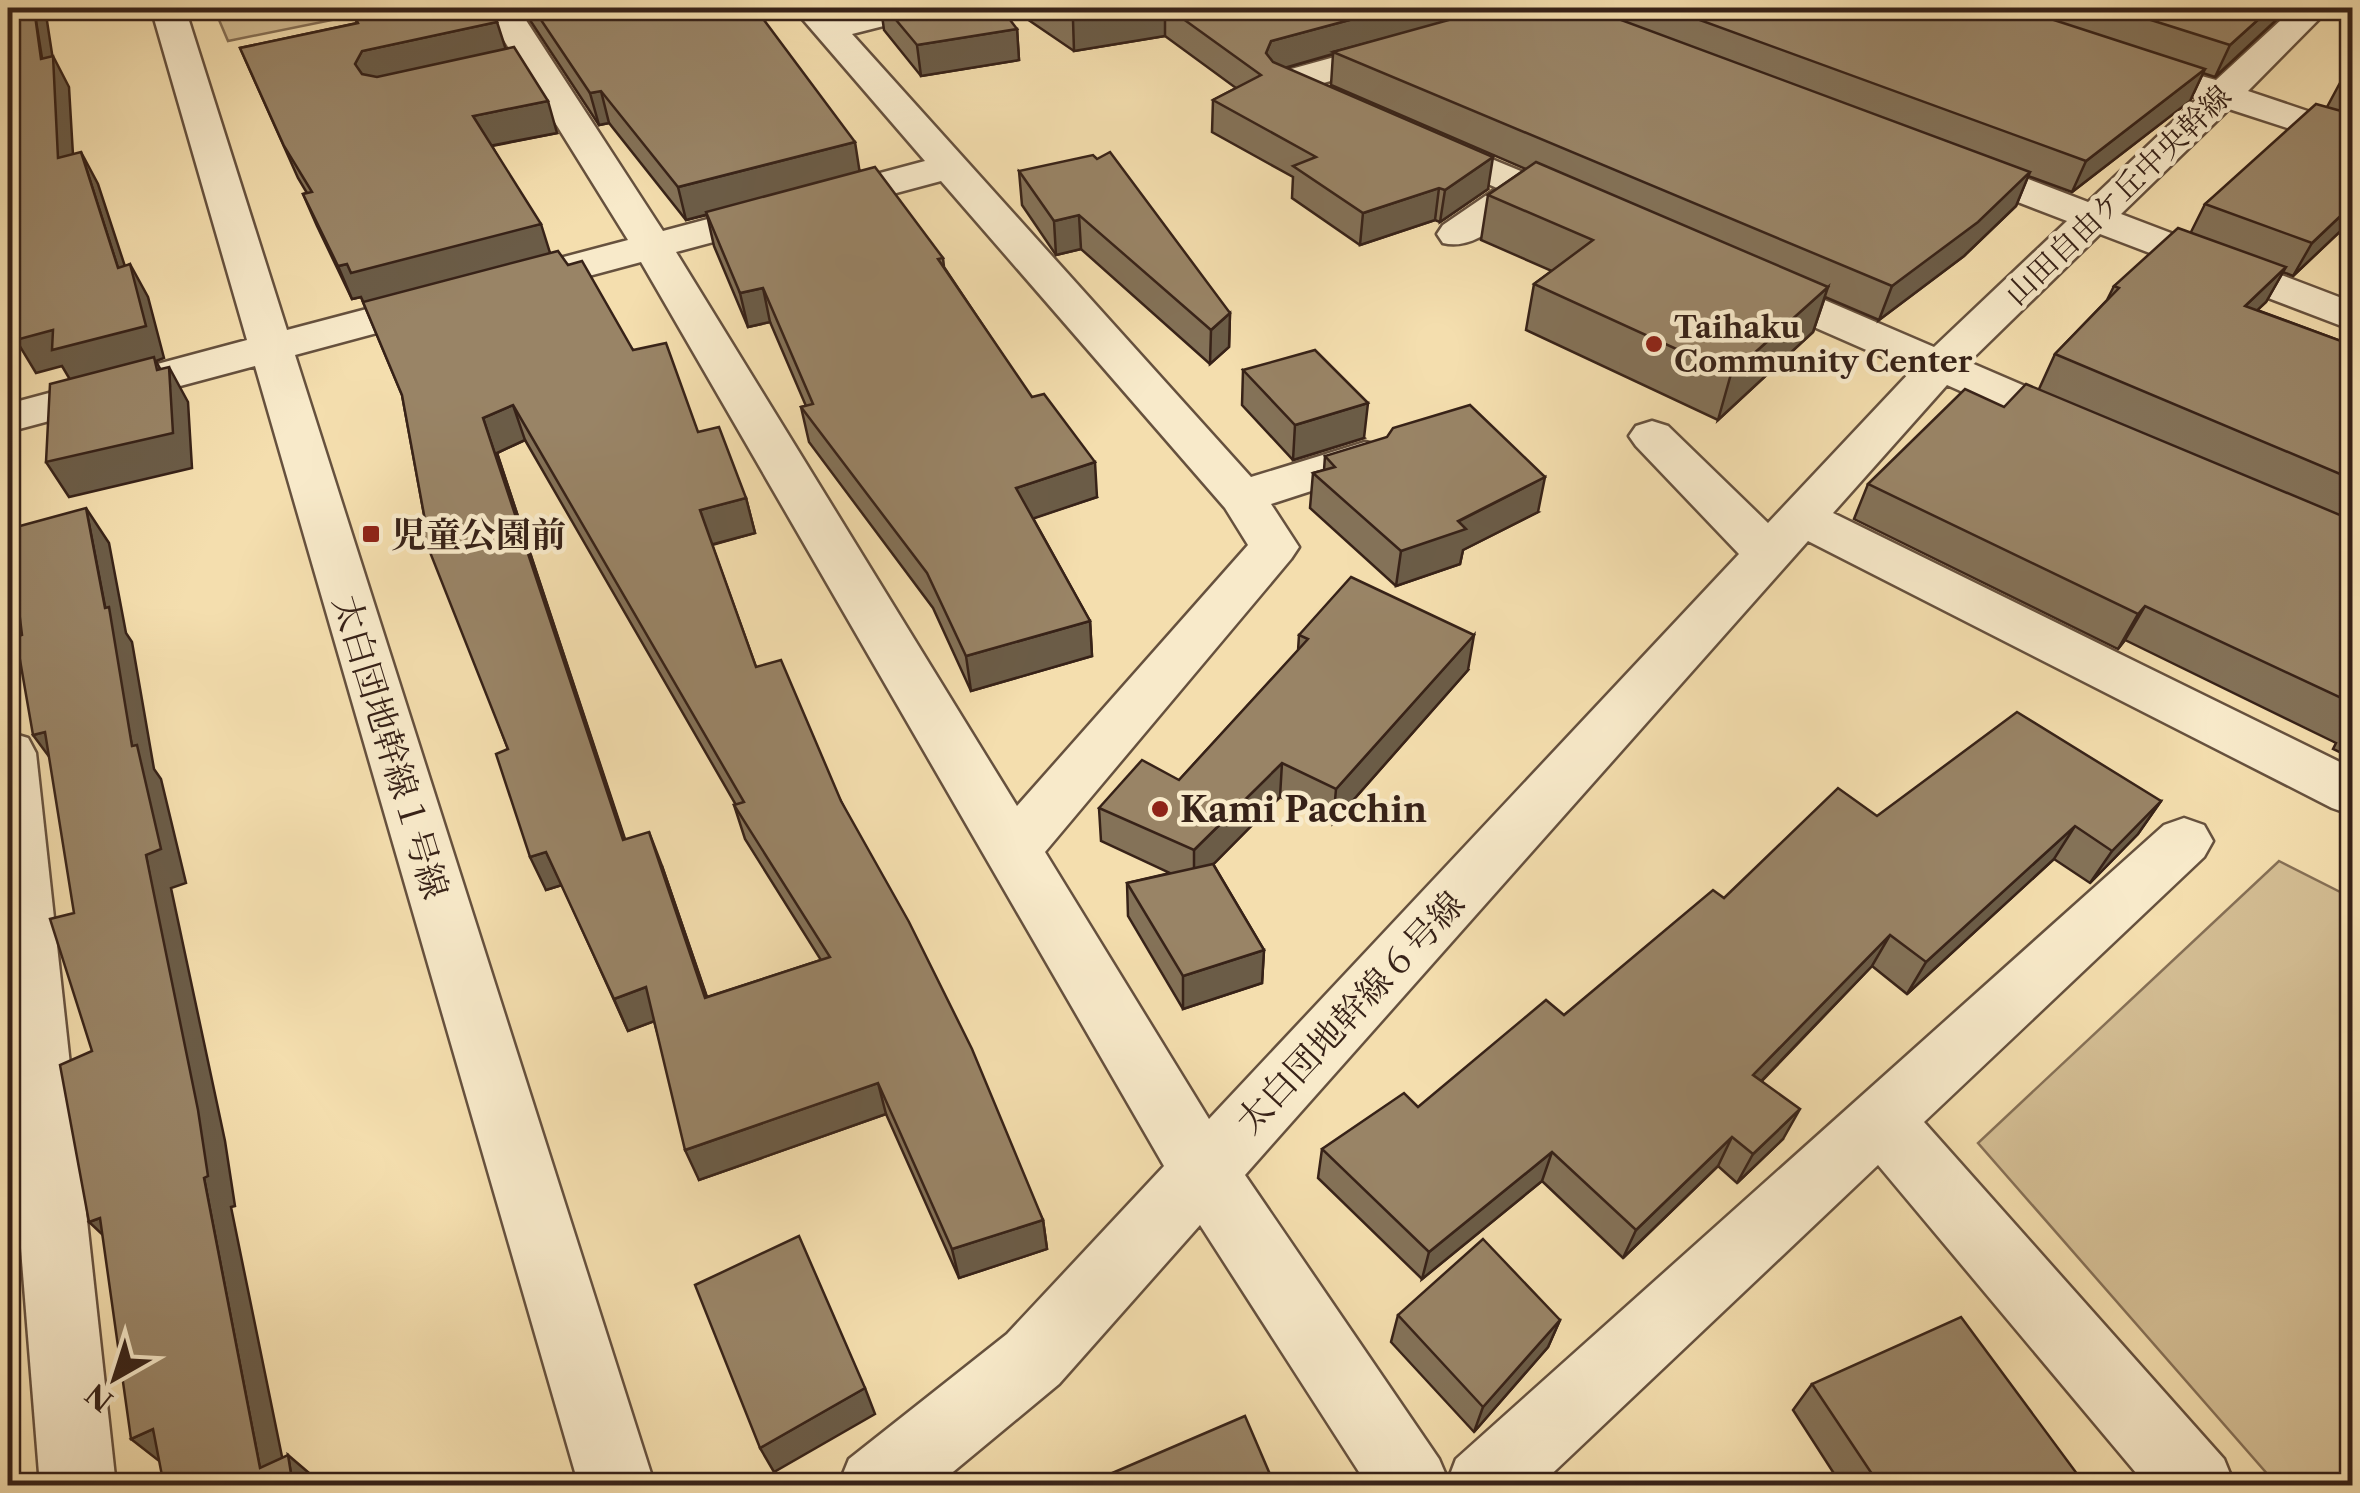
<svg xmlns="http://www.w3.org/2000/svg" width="2360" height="1493" font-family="'Libre Caslon Text','Noto Serif JP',serif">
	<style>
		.green { fill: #d4be94; stroke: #867056; stroke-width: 2.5 }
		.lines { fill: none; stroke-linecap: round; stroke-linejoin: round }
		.minor-casing { stroke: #66513e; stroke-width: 5 }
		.minor { fill: #f8eaca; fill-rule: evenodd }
		.wall { fill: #847258; stroke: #372218; stroke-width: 2.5; fill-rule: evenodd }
		.shaded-wall { fill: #6b5c47; stroke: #372218; stroke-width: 2.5 }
		.building { fill: #998466; stroke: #372218; stroke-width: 2.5; fill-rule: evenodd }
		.poi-dot { fill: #8f2418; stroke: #f8eaca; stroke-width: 4 }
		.labels { text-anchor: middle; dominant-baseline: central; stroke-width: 9; stroke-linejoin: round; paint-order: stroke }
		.far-street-label { font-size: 30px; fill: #372218; stroke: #f8eaca }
		.far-poi-label { font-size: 30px; font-weight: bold; fill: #372218; stroke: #f8eaca; text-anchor: start }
		.poi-label { font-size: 35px; font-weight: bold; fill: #372218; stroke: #f8eaca; text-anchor: start }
		.street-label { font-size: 35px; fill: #372218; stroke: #f8eaca }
	</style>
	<rect width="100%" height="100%" fill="#f4deae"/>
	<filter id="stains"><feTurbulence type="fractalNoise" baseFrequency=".002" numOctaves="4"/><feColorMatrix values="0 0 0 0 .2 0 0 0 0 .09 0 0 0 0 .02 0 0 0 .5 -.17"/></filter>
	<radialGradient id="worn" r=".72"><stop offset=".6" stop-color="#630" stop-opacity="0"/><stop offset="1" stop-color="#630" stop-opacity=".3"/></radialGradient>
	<g class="green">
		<polygon points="214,8 391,8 228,41"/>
		<polygon points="2279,861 2352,898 2352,1485 2277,1485 1978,1143"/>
	</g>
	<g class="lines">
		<defs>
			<g id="minor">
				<path d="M151,8H185L287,330L628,240L484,8H518L663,231L925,161L793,8H828L837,17L875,8H932L927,15L852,34L1251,477L1365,442L1382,446L1388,457L1382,468L1271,504L1299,547L1291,559L1045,852L1209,1119L1739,554L1636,446L1629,436L1636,426L1652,421L1668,426L1768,523L1912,370L1734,292L1728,283L1734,274L1749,270L1764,274L1934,347L2067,221L1940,172L1935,164L1940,156L1954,152L1968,156L2088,202L2198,98L2181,93L2176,85L2181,77L2194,74L2216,80L2294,8H2330L2248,91L2352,126V149L2229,109L2121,214L2352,302V330L2100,234L1969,362L2099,418L2106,428L2099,438L2083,443L2067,438L1947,385L1833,513L2352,768V815L2332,808L1808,541L1245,1175L1439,1459L1448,1480L1456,1459L2164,825L2184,818L2204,825L2213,841L2204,857L1924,1122L2224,1459L2235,1486H2147L1878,1165L1539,1486H1368L1200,1225L1059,1384L936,1486H838L849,1459L1007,1334L1164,1166L641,262L295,355L655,1486H579L255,366L8,432V404L247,340ZM941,181L1225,508L1248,545L1017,806L676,252Z"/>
				<path d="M1512,8H1565L1560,15L1320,84L1348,96L1353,104L1348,112C1326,117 1281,101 1268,82L1273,74Z"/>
				<path d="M1424,131L1593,201L1599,209L1593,217L1579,221L1529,202C1503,220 1475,251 1443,243L1437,234L1443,225L1497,188L1411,150L1405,142L1411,134Z"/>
				<polygon points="8,732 28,738 36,753 116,1486 40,1486 8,1086"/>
			</g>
		</defs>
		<use href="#minor" class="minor-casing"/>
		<use href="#minor" class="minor"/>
	</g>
	<g class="wall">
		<path d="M351,8L506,49L557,133L492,146L550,253L568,265L633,350L698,432L746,498L755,533L712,545L756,667L841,801L1043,1220L1047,1249L959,1278L886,1114L699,1180L654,1021L628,1031L562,885L546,890L508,749L427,531L402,395L361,297L352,299L317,226L303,194L307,193L298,178L240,48L357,23ZM525,440L736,805H734L745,839L821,960L707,997L662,866L625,839L497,453Z"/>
		<polygon points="522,8 755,8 860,171 943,258 944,267 1097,497 1033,518 1090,621 1092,656 971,691 933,608 809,442 801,407 806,406 770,322 748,327 714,246 707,215 686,220 609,123 599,125"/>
		<polygon points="881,8 1017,29 1019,60 921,76 884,30"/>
		<polygon points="1011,8 2289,8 2215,77 2203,73 2190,101 2072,192 2028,176 2016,206 1964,256 1879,320 1825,297 1813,332 1718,420 1526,330 1534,284 1552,271 1481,240 1488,195 1526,169 1331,85 1333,54 1285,68 1488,189 1440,222 1435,220 1360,245 1292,198 1293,177 1212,132 1213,100 1236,88 1165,36 1074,51"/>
		<polygon points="2352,70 2352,224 2349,223 2293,276 2283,272 2266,302 2257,310 2352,345 2352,758 2333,749 2336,743 2125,640 2118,649 1854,519 1868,484 2004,407 2039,389 2055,354 2107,300 2114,286 2191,232 2205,204 2327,107 2341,81"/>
		<polygon points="1019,171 1230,313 1229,347 1210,364 1081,249 1056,255 1022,205"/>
		<polygon points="1243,370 1364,438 1293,460 1242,405"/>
		<polygon points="1325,456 1538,512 1463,550 1460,564 1396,586 1310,508 1313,473 1324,470"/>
		<polygon points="1299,635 1468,670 1333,823 1280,797 1213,864 1264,950 1262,983 1183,1009 1128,916 1127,883 1170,873 1101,841 1099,808 1179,780 1298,651"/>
		<polygon points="2161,801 2138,834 2090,883 2054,859 1907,994 1872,966 1762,1081 1783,1139 1737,1183 1718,1166 1623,1258 1542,1181 1422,1279 1318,1178 1322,1149 1418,1107 1564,1015 1724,898 1877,816"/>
		<polygon points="1398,1315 1560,1320 1548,1347 1474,1432 1391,1342"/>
		<polygon points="1812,1384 2086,1486 1842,1486 1793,1410"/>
	</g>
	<g class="shaded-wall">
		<polygon points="34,8 45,8 53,60 53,56 69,87 75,189 58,158"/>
		<polygon points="1151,8 1165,8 1165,36 1074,51 1073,20"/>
		<polygon points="1394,8 1500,8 1333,52 1333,54 1270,72 1266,53 1271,41"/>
		<polygon points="2271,8 2289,8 2215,77 2230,45"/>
		<polygon points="497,22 507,53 367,96 355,64 362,51"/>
		<polygon points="1017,29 1019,60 921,76 917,45"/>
		<polygon points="2205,69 2190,101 2072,192 2086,161"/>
		<polygon points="601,91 609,123 599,125 590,93"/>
		<polygon points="548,101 557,133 484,147 473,116"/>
		<polygon points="855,142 860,174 686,220 678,187"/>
		<polygon points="81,152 98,184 136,300 118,268"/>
		<polygon points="1493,157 1488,189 1440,222 1445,190"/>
		<polygon points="2030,172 2016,206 1964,256 1879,320 1892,286"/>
		<polygon points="1439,188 1435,220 1360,245 1363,213"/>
		<polygon points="2352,205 2352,218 2349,223 2293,276 2312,243"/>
		<polygon points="1079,215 1081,249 1056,255 1054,221"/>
		<polygon points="541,224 551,256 365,306 361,297 352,299 338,266"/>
		<polygon points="130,264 148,297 164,358 156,361 170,387 169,367 188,402 192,468 69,497 46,462 72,383 62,366 36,373 16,340"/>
		<polygon points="2286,267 2266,302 2225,341 2245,306"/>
		<polygon points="1828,287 1813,332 1718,420 1731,374"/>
		<polygon points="763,288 770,322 748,327 740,293"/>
		<polygon points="1230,313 1229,347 1210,364 1211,330"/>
		<polygon points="1368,403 1364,438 1293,460 1295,425"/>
		<polygon points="513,405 525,440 497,453 636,874 623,840 483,418"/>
		<polygon points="1095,462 1097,497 1020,523 1016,488"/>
		<polygon points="1545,477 1538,512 1463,550 1460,564 1396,586 1401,551"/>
		<polygon points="746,498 755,533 710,545 700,510"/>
		<polygon points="86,508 109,543 126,633 132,642 154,769 161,779 186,883 171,888 225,1141 235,1206 231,1207 288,1486 260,1468 204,1178 146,855 132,746"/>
		<polygon points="2145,606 2125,640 2118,649 2138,614"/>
		<polygon points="1090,621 1092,656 971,691 966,656"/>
		<polygon points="1474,635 1468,670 1333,823 1336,789"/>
		<polygon points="45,732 59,770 33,735"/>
		<polygon points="1282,763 1280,797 1194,884 1194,850"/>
		<polygon points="2161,801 2138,834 2090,883 2112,851"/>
		<polygon points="2075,826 2054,859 1907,994 1926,962"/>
		<polygon points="649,832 662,866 718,1030 705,998"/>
		<polygon points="546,852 562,885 546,890 530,857"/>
		<polygon points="1890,935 1872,966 1738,1105 1753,1075"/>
		<polygon points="1264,950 1262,983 1183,1009 1183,976"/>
		<polygon points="646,987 660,1019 628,1031 614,999"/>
		<polygon points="878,1083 886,1114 699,1180 685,1150"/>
		<polygon points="1800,1109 1783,1139 1737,1183 1753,1154"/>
		<polygon points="1732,1137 1718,1166 1623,1258 1636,1230"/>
		<polygon points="1552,1152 1542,1181 1422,1279 1429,1252"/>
		<polygon points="100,1218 120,1251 89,1222"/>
		<polygon points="1043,1220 1047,1249 959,1278 952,1249"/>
		<polygon points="1560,1320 1548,1347 1474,1432 1483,1407"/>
		<polygon points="865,1388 875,1414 774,1472 760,1448"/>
		<polygon points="153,1429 163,1464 131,1439"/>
		<polygon points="288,1455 316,1479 317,1486 293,1486"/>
	</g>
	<g class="building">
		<polygon points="8,8 34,8 41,59 53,56 58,158 81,152 118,268 130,264 146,326 52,350 53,330 16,340 8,309"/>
		<polygon points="351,8 488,8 497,22 362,51 355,64 362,74 377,77 514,47 548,101 473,116 541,224 351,273 347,264 338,266 303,194 312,192 284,146 240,48 358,23"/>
		<polygon points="533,8 755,8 855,142 678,187 601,91 590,93"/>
		<polygon points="886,8 1001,8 1017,29 917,45"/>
		<polygon points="1054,8 1151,8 1073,20"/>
		<polygon points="1168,8 1394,8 1271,41 1266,53 1273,62 1493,157 1445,190 1439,188 1363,213 1293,166 1316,157 1213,100 1261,75"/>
		<polygon points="1492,8 1589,8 2030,172 1978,222 1892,286 1333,52"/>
		<polygon points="1667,8 2017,8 2205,69 2086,161"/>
		<polygon points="2113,8 2271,8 2230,45"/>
		<polygon points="2352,70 2352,85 2341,81"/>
		<polygon points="2316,104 2352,114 2352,205 2312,243 2205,204"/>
		<polygon points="1110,152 1230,313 1211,330 1079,215 1054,221 1019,171 1093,155 1097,159"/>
		<polygon points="1536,162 1828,287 1731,374 1534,284 1593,240 1488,195"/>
		<polygon points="875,167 943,258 938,259 1032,397 1044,394 1095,462 1016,488 1090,621 966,656 927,573 801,407 813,404 763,288 740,293 706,212"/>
		<polygon points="2178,228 2286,267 2245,306 2352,345 2352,479 2055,354 2119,288 2114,286"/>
		<path d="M558,251L568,265L582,261L633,350L666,343L698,432L719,427L746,498L700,510L756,667L781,660L841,801L909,922L972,1049L1043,1220L952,1249L878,1083L685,1150L646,987L614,999L546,852L530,857L496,754L508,749L422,532L427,531L402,395L363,302ZM513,405L744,802L734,805L830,957L705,998L649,832L623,840L483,418Z"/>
		<polygon points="1315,350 1368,403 1295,425 1243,370"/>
		<polygon points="154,357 157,370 169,367 173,433 46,462 50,384"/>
		<polygon points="2026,384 2352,520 2352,703 2145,606 2138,614 1868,484 1965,389 2004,407"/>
		<polygon points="1470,405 1545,477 1458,521 1466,529 1401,551 1313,473 1335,467 1325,456 1387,437 1393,428"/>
		<polygon points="86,508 105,608 109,607 132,746 137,745 161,849 146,855 198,1110 208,1176 204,1178 260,1468 288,1455 293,1486 164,1486 153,1429 131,1439 100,1218 89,1222 60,1065 92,1051 50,919 74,913 45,732 33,735 16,637 22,635 9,529"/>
		<polygon points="1351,577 1474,635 1336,789 1282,763 1194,850 1099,808 1142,760 1179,780 1308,639 1299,635"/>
		<polygon points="2017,712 2161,801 2112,851 2075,826 1926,962 1890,935 1753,1075 1800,1109 1753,1154 1732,1137 1636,1230 1552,1152 1429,1252 1322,1149 1404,1093 1418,1107 1546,1000 1564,1015 1713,890 1724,898 1838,788 1877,816"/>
		<polygon points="1213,864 1264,950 1183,976 1127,883"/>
		<polygon points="799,1236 865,1388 760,1448 695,1285"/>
		<polygon points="1483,1239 1560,1320 1483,1407 1398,1315"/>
		<polygon points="1961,1317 2086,1486 1880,1486 1812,1384"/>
		<polygon points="1245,1416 1275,1486 1082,1486"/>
		<polygon points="1726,1478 1730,1486 1710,1486"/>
	</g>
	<g class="poi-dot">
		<circle cx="1654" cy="344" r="10"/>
		<rect x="361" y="524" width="20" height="20" rx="5"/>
		<circle cx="1160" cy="809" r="10"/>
	</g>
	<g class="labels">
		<g class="far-street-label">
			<text transform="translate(2118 195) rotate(-44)">山田自由ケ丘中央幹線</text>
		</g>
		<g class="far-poi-label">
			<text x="1674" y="327">Taihaku<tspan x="1674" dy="34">Community Center</tspan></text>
		</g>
		<g class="poi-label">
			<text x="391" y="534">児童公園前</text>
			<text x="1180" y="809">Kami Pacchin</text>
		</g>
		<g class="street-label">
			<text transform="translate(391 747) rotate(73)">太白団地幹線１号線</text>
			<text transform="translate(1350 1012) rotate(-47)">太白団地幹線６号線</text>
		</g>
	</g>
	<rect width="2360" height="1493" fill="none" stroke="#f4deae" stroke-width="40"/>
	<rect x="10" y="10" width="2340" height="1473" fill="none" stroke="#372218" stroke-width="5"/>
	<rect x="20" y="20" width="2320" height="1453" fill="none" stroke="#372218" stroke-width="2.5"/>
	<g transform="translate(115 1378) rotate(219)" stroke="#f8eaca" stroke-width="8" paint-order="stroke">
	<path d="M0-8L18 38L0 25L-18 38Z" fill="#372218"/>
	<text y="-15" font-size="28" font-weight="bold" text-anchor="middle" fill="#372218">N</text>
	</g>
	<rect width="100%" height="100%" filter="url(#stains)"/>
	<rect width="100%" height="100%" fill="url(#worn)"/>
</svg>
